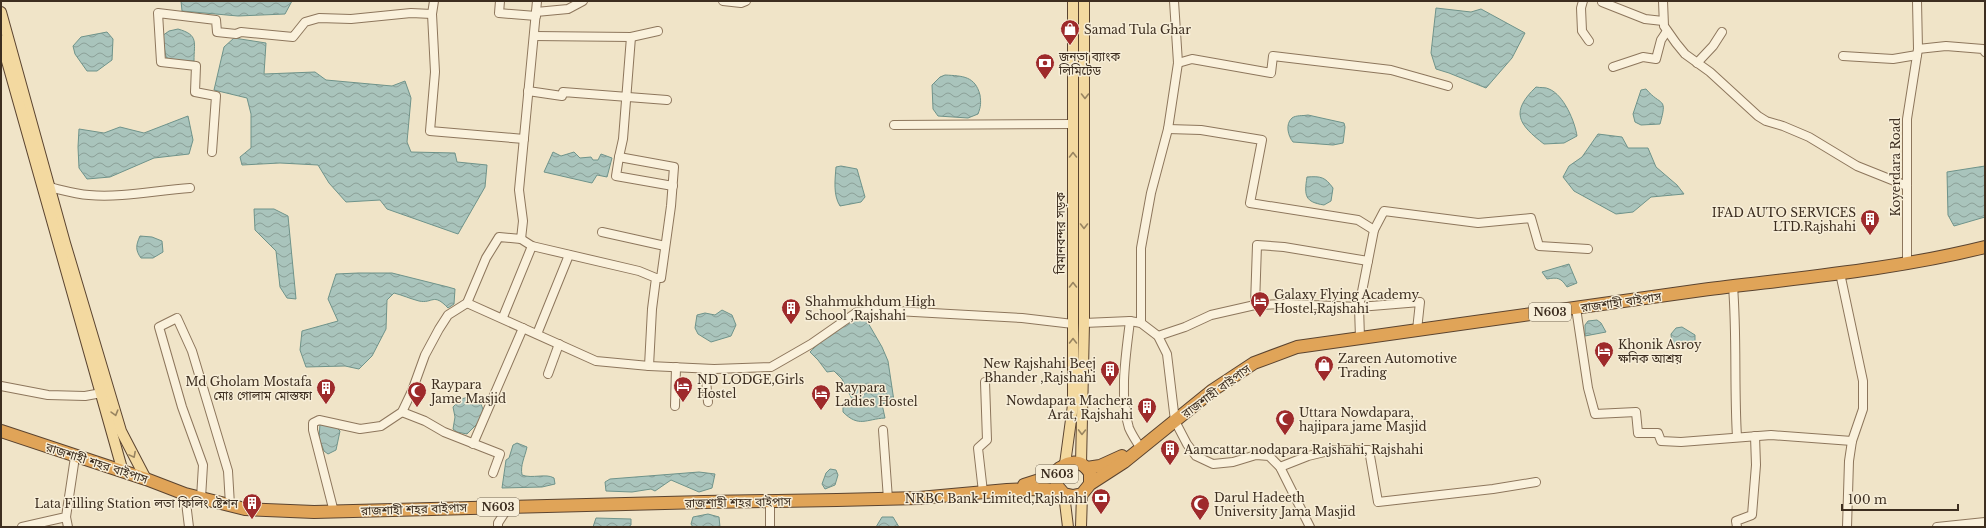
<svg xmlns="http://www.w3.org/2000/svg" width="1986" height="528" font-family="'Libre Baskerville','Noto Sans Bengali',serif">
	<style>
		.water { fill: url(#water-waves); stroke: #6f938a }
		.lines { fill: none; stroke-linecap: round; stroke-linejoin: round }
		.minor-casing { stroke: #8d765c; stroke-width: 10 }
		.major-casing { stroke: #5b4430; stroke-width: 12 }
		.highway-casing { stroke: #5b4430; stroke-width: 14 }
		.minor { stroke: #faf1dc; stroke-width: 8 }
		.major { stroke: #f3d9a0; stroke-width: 10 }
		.highway { stroke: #e0a458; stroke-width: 12 }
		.oneway { stroke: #988460 }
		.labels { text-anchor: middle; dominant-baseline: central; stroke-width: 3; stroke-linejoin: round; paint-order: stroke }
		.shield { fill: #f7eed8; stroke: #756857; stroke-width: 1 }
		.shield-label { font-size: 11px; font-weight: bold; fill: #3d2e20 }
		.poi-label { font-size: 12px; fill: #3d2e20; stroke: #f7eed8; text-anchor: start }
		.street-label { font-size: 12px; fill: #3d2e20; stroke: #f7eed8 }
	</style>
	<defs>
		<pattern id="water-waves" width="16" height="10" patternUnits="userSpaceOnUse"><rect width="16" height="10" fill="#a9c4bc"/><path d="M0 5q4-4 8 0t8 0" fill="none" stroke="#8ba098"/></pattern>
	</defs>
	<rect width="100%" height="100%" fill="#f0e4c8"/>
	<g class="water">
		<polygon points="181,1 292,1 285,14 238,16 182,11"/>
		<polygon points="1436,8 1471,12 1481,9 1525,33 1512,58 1486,88 1449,73 1436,69 1431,53"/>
		<path d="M178,29C199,35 194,42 194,61H172L166,57L162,36L169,31Z"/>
		<polygon points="107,32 113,39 112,60 97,71 87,71 75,54 73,46 81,37"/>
		<polygon points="234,38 266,43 264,74 315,72 326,80 392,86 405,81 411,98 407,142 411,152 455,153 457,162 487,165 485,187 458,234 387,209 380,200 346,202 329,183 318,165 280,163 242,165 240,157 251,148 251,114 247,98 214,90 224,47"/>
		<path d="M945,75C963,76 975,76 980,95C981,103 981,106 978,114L968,118L938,116L933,109L932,85L940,77Z"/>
		<path d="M1536,87C1540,88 1546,87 1549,89C1564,95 1575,122 1577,136L1564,143L1544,144C1518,124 1510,112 1536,87Z"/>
		<path d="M1646,89C1661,107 1668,96 1660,124L1641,125L1635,122L1633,114L1641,90Z"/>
		<path d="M1308,115L1344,123L1345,127L1343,143L1333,145L1293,142C1288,136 1285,124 1292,118C1296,115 1303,116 1308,115Z"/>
		<polygon points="188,116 193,140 189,154 154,158 110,177 87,179 79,168 78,147 79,129 104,133 120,127 144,133"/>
		<polygon points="1598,134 1622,137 1628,148 1648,148 1656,167 1677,185 1684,194 1651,197 1633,212 1616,214 1574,191 1563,177 1569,166 1582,157"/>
		<polygon points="553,152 561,156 574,152 580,158 591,157 593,160 598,160 601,154 612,158 607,177 597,175 592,183 544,172"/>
		<path d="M841,166L857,169L865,197L861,202L840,206C833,195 835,180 836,167Z"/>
		<polygon points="1985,166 1985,217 1954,226 1948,215 1947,172"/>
		<path d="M1307,177C1321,176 1325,177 1333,188L1331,201L1324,205C1305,202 1304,196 1307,177Z"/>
		<polygon points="254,209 274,209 288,216 296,299 287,298 280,287 276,251 255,230"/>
		<path d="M140,236L152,237L162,241L163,252L153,258H141C135,250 136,245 140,236Z"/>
		<path d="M1569,264L1577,283L1567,287C1561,278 1558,277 1547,279L1542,272Z"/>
		<path d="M358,273H392L448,287L455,289L454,304L448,308C433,292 433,304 419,301C411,299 402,295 394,293L387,300L386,329L372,356L359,369L345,366L306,367L300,350L302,331L338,321L328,299L336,274Z"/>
		<polygon points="722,310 732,315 736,325 731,336 711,342 698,334 695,328 697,315 705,313 715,315"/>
		<path d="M864,316L882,347L888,361L894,401L882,404L885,418C866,419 859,428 843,412V405L852,399L842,379L834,371L827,372L818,360L810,352C822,340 846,318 864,316Z"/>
		<polygon points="1597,320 1601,323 1606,332 1585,336 1585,325 1588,321"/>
		<path d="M1682,327L1695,335V344C1687,347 1679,349 1672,344L1671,334L1676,328Z"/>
		<polygon points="469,397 481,404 484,412 477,424 467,434 457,432 453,429 455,417 453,407 461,399"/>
		<polygon points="320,424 336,427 340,431 336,450 328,454 324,451 319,438"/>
		<path d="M517,443L527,447C525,457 520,465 522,475C532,479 546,473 554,478L555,484L542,487L502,488L506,460L509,458L513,445Z"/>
		<polygon points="830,469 836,470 838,475 835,485 825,489 822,484 826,473"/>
		<polygon points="699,472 715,474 712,488 699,492 671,480 655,491 651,489 632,492 606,491 605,482 610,479"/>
		<polygon points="708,514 719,517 720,527 693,527 691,524 693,517"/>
		<polygon points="882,517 893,517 899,527 876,527"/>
		<polygon points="596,518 631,519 631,525 628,527 593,527"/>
	</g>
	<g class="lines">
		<defs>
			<g id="minor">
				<polyline points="434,1 432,14 435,72 430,131 524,139"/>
				<polyline points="500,1 499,13 536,16"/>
				<polyline points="723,1 741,3 746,1"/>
				<polyline points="1583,1 1581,8 1582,31 1589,41"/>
				<polyline points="1663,1 1664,26 1676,43 1685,54 1710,72 1758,116 1766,121 1783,126 1809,137 1857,166 1907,186"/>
				<polyline points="1602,2 1645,19 1663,21"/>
				<polyline points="536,12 568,9 583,1"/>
				<polyline points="534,36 631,37 658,31"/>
				<polyline points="631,37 623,139 619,157 674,167 671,206 661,278 656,278"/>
				<polyline points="1918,49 1946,46 1983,49 1985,52"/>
				<polyline points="1843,56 1893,59 1917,55"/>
				<polyline points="1178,63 1192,59 1271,73 1273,56 1391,70 1448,86"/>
				<polyline points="1697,63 1713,46 1722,32"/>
				<polyline points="1613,67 1643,57 1656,59 1661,40 1667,31"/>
				<polyline points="528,91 562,96 563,92 667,100"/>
				<polyline points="894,125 1073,124"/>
				<polyline points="1168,129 1201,130 1262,140 1250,203 1358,220 1374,230 1359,307 1360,338"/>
				<polyline points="212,152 216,96 195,92 196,66 161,62 158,13 216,20 217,32 236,34 241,32 293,37 305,22 319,18 351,19 411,13 432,14"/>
				<polyline points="619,157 616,176 673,186"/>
				<path d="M49,187C62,190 76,194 89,195C121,198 158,190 190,188"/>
				<polyline points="1374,230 1384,211 1478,223 1531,218 1539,246 1588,249"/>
				<polyline points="602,232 665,246"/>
				<polyline points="521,239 532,246 639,271 656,278 652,309 649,366"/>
				<polyline points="1907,262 1907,119 1918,49 1917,1"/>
				<polyline points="1840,273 1863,381 1863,409 1852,441 1849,461 1847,527"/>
				<path d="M1733,286C1737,337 1734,387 1737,437"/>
				<polyline points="467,303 596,361 649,366 714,369 771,367 811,344 857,312 878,310 1022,318 1073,324"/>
				<polyline points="1255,305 1257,245 1284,247 1368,261"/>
				<polyline points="1576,308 1588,388 1595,414 1636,412 1638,433 1658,433 1661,441 1681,442 1771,435 1852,441"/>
				<polyline points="503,317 532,246"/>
				<path d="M1130,321C1126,354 1119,396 1129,428C1132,435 1136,441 1140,447"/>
				<polyline points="1084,323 1130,321 1141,323 1158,336 1167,354 1175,421 1187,444 1196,456 1213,464 1233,462 1256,455 1269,456 1280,467 1310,527"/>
				<polyline points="1141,323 1141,248 1151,193 1168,129 1178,63 1174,1"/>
				<polyline points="537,334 569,255"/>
				<polyline points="1158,336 1185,327 1211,315 1255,305 1286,304 1359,307 1420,302 1417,330"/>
				<polyline points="705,369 708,402"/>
				<polyline points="548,374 559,344"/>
				<polyline points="1,386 48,395 85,396 107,392"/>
				<polyline points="675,406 676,367"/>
				<polyline points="402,412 425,421 444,432 500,454 493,473"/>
				<polyline points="883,430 888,499"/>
				<polyline points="473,444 523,328"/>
				<polyline points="1280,467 1308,456 1333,450 1369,450 1378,502 1493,489 1536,482"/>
				<polyline points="983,492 978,448 987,440 985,382"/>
				<polyline points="185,494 189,527"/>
				<polyline points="201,498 203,465 182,407 159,327 177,318 192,351 228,471 230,505"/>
				<polyline points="334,512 313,430 313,423 319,420 360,429 381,426 402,412 412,391 425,355 439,329 448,315 467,303 486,258 499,237 521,239 523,221 519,190 537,1"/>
				<polyline points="66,517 68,527"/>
				<polyline points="22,527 66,517 75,457"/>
				<polyline points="498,527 498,523 509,506"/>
				<polyline points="770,527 770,501"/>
				<polyline points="1737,527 1736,521 1752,515 1756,465 1755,436"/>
				<polyline points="1937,527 1985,522"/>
			</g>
			<g id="major">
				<polyline points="1,12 65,243 121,431 146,479"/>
				<polyline points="1,40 123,472"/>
				<polyline points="1065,464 1073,405 1073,1"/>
				<polyline points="1081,464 1084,323 1084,1"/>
				<polyline points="1064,494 1068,527"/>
				<polyline points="1081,527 1082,494"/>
			</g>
			<g id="highway">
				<polyline points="1,431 146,479 185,494 245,509 314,512 704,502 837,500 919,498 1007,490 1036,489 1060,490"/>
				<polyline points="1087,468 1100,466 1122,456"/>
				<path d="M1090,484V473C1081,458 1064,460 1057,474V486L1064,494L1073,496L1082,494L1090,484L1124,462L1213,390L1254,363L1297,347C1432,327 1567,308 1702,290C1796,278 1893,270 1985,247"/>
				<polyline points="1024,485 1049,477 1060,468"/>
			</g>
		</defs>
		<use href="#minor" class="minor-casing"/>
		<use href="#major" class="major-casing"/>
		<use href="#highway" class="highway-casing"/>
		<use href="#minor" class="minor"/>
		<use href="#major" class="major"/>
		<use href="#highway" class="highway"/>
	</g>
	<defs><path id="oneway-chevron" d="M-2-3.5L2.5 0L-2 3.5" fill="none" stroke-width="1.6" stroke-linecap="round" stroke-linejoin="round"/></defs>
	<g class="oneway">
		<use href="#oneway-chevron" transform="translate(1085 96) rotate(90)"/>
		<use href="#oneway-chevron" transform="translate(1073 155) rotate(-90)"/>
		<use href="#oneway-chevron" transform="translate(1084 226) rotate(90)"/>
		<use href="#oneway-chevron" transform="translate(1073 285) rotate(-90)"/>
		<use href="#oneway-chevron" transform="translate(1073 341) rotate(-90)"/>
		<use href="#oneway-chevron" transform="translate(115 413) rotate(74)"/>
		<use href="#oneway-chevron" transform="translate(1082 432) rotate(91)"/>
		<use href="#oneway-chevron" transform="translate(133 455) rotate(62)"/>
	</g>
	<defs>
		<symbol id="shop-pin" viewBox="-11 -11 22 30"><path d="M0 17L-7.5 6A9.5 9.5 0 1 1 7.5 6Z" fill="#9e2a2b" stroke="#f7eed8"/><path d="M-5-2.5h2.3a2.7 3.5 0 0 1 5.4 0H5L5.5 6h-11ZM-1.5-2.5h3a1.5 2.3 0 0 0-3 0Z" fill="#fff"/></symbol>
		<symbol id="bank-pin" viewBox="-11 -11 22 30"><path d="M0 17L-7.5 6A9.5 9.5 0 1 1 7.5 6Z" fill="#9e2a2b" stroke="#f7eed8"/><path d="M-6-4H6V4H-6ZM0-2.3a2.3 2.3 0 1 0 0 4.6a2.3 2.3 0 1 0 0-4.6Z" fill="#fff"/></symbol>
		<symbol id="building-pin" viewBox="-11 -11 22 30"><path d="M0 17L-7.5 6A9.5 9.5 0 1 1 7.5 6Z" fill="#9e2a2b" stroke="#f7eed8"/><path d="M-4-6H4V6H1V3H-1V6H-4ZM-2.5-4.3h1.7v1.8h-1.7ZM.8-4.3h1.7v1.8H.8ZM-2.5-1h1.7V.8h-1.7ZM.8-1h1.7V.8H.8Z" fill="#fff"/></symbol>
		<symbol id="hotel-pin" viewBox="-11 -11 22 30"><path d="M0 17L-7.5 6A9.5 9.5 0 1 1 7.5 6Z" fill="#9e2a2b" stroke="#f7eed8"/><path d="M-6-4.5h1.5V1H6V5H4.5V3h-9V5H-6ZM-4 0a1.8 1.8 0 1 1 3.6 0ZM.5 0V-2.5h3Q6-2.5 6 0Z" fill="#fff"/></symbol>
		<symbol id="mosque-pin" viewBox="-11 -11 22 30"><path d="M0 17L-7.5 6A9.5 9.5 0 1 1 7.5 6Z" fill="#9e2a2b" stroke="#f7eed8"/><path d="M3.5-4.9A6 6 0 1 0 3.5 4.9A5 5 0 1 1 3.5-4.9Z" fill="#fff"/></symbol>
	</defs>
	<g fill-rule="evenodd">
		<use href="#shop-pin" x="1059" y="18" width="22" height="30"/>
		<use href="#bank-pin" x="1034" y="52" width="22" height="30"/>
		<use href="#building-pin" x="1859" y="208" width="22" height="30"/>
		<use href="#hotel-pin" x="1249" y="290" width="22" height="30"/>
		<use href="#building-pin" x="780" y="297" width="22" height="30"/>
		<use href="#hotel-pin" x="1593" y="340" width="22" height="30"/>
		<use href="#shop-pin" x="1313" y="354" width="22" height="30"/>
		<use href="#building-pin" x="1099" y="359" width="22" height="30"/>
		<use href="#hotel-pin" x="672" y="375" width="22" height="30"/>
		<use href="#building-pin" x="315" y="377" width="22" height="30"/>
		<use href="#mosque-pin" x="406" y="380" width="22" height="30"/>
		<use href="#hotel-pin" x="810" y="383" width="22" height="30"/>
		<use href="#building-pin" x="1136" y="396" width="22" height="30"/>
		<use href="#mosque-pin" x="1274" y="408" width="22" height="30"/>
		<use href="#building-pin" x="1159" y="438" width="22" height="30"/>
		<use href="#bank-pin" x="1090" y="487" width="22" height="30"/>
		<use href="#building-pin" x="241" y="492" width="22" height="30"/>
		<use href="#mosque-pin" x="1189" y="493" width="22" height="30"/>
	</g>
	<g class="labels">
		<g class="shield">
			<rect x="1529" y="303" width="42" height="18" rx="3"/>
			<rect x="1036" y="465" width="42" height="18" rx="3"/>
			<rect x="477" y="498" width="42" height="18" rx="3"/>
		</g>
		<g class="shield-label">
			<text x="1550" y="312">N603</text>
			<text x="1057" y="474">N603</text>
			<text x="498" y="507">N603</text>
		</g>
		<g class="poi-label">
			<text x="1084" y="29">Samad Tula Ghar</text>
			<text x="1059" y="56">জনতা ব্যাংক<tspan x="1059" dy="14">লিমিটেড</tspan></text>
			<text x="1856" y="212" text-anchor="end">IFAD AUTO SERVICES<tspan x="1856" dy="14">LTD.Rajshahi</tspan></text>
			<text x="1274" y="294">Galaxy Flying Academy<tspan x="1274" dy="14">Hostel,Rajshahi</tspan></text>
			<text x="805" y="301">Shahmukhdum High<tspan x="805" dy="14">School ,Rajshahi</tspan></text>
			<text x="1618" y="344">Khonik Asroy<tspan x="1618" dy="14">ক্ষনিক আশ্রয়</tspan></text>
			<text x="1338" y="358">Zareen Automotive<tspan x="1338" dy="14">Trading</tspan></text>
			<text x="1096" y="363" text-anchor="end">New Rajshahi Beej<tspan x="1096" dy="14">Bhander ,Rajshahi</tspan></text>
			<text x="697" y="379">ND LODGE,Girls<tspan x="697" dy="14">Hostel</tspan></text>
			<text x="312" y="381" text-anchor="end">Md Gholam Mostafa<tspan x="312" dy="14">মোঃ গোলাম মোস্তফা</tspan></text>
			<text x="431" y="384">Raypara<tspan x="431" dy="14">Jame Masjid</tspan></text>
			<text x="835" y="387">Raypara<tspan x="835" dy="14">Ladies Hostel</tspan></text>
			<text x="1133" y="400" text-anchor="end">Nowdapara Machera<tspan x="1133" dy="14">Arat, Rajshahi</tspan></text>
			<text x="1299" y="412">Uttara Nowdapara,<tspan x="1299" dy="14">hajipara jame Masjid</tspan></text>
			<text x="1184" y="449">Aamcattar nodapara Rajshahi, Rajshahi</text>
			<text x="1214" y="497">Darul Hadeeth<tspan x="1214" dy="14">University Jama Masjid</tspan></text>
			<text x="1087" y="498" text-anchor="end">NRBC Bank Limited,Rajshahi</text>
			<text x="238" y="503" text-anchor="end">Lata Filling Station লতা ফিলিং ষ্টেশন</text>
		</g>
		<g class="street-label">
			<text transform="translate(1895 167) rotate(-90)">Koyerdara Road</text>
			<text transform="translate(1060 233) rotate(-90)">বিমানবন্দর সড়ক</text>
			<text transform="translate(1621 302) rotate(-8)">রাজশাহী বাইপাস</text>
			<text transform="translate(1216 391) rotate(-36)">রাজশাহী বাইপাস</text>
			<text transform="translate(97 463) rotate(18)">রাজশাহী শহর বাইপাস</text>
			<text transform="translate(738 502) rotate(-1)">রাজশাহী শহর বাইপাস</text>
			<text transform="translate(414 509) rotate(-2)">রাজশাহী শহর বাইপাস</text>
		</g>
	</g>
	<rect width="1986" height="528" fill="none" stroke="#3d2e20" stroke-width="4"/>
	<path d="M1842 504v6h116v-6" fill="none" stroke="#3d2e20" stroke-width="2"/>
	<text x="1848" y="504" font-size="12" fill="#3d2e20" stroke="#f7eed8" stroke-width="3" paint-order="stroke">100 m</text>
</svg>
